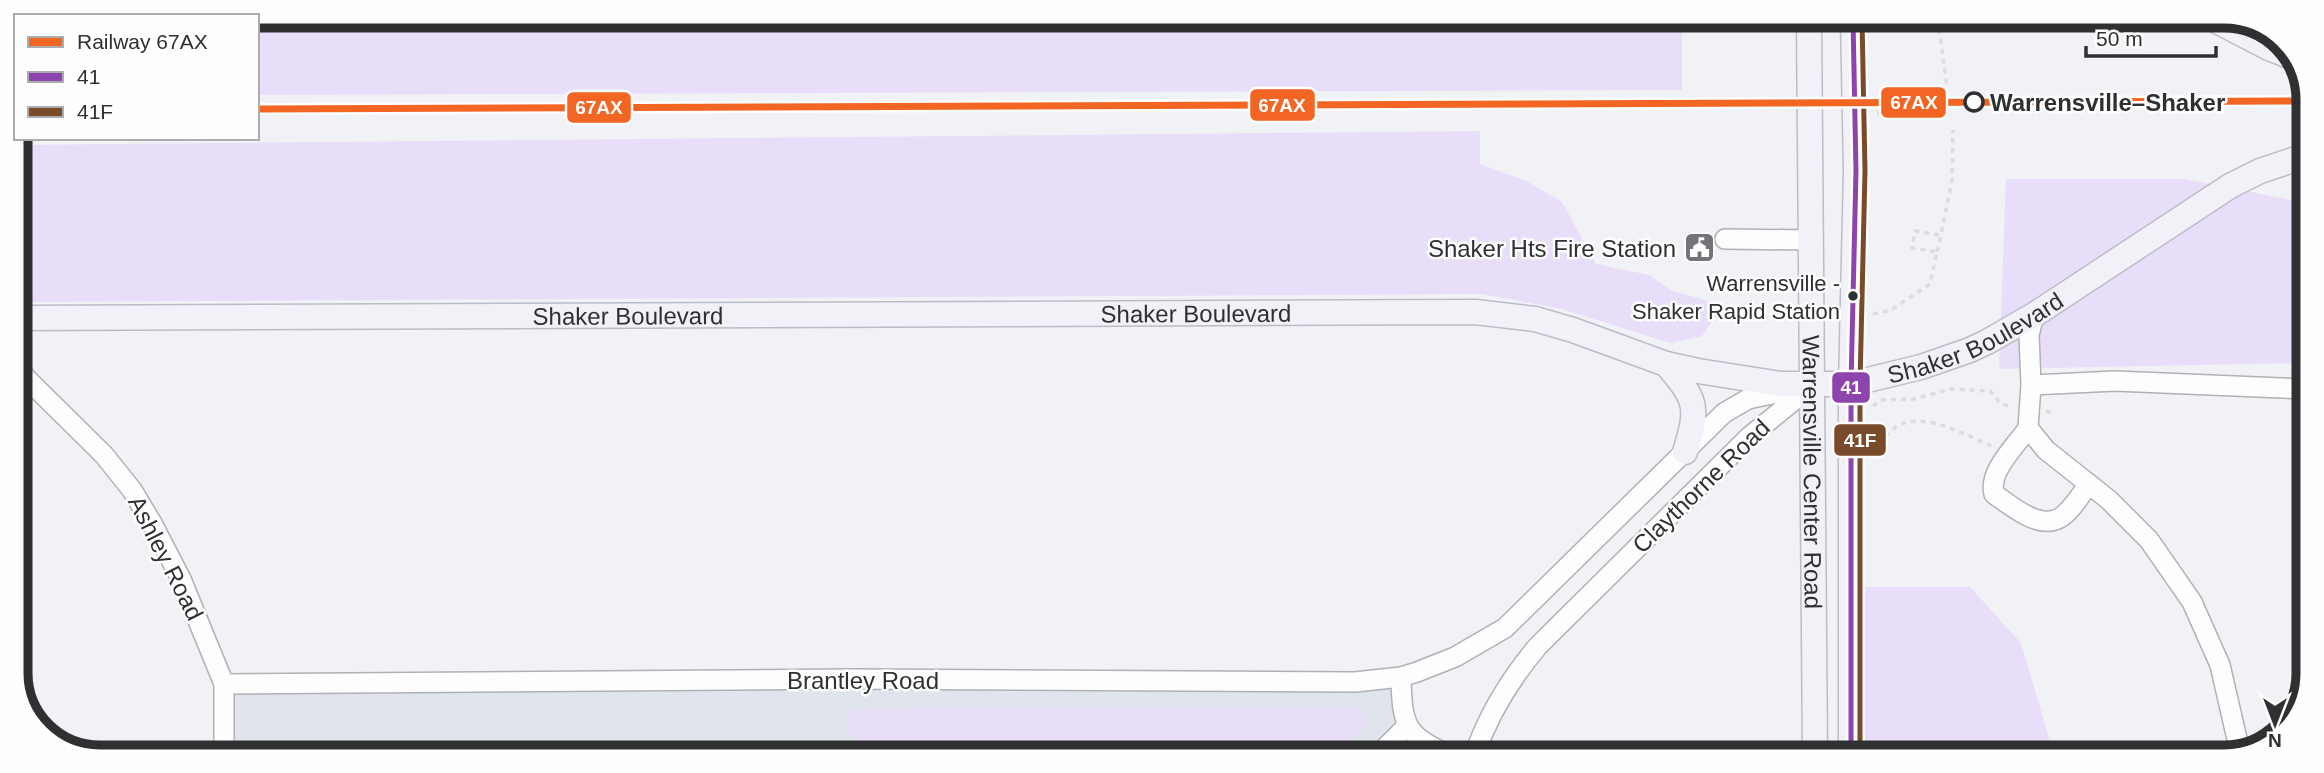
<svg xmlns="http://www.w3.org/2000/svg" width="2324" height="773" font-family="Arial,sans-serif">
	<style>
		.built { fill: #e0e4ed }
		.green { fill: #e8def9 }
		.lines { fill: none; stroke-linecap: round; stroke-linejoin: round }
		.minor-casing { stroke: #afb1b4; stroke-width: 22 }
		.major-casing { stroke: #bbbcc8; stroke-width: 27 }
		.path { stroke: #dcdcdd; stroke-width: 3.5; stroke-dasharray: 5 5; stroke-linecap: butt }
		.minor { stroke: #fdfdfe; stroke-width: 19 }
		.major { stroke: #f1f1f7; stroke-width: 24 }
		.bus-1-casing { stroke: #fefefe; stroke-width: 10 }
		.bus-2-casing { stroke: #fefefe; stroke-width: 10 }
		.bus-1 { stroke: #8e44ad; stroke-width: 5 }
		.bus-2 { stroke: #7a4b2a; stroke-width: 5 }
		.rail-1-casing { stroke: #fefefe; stroke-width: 12 }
		.rail-1 { stroke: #f26522; stroke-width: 7 }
		.stop-dot { fill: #fefefe; stroke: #2e3032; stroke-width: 3.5 }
		.bus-dot { fill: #2e3032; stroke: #fefefe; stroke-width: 2.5 }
		.labels { text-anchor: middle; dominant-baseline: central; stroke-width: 5; stroke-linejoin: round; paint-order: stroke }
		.bus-label { font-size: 22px; fill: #2e3032; stroke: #fefefe; text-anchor: end }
		.stop-label { font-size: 24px; font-weight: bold; fill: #2e3032; stroke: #fefefe; text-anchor: start }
		.poi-label { font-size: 24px; fill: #2e3032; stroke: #fefefe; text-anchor: end }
		.street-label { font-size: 24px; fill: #2e3032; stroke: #fefefe }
		.rim { fill: none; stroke: #2e3032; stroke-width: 9 }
		.line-badge { stroke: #fefefe; stroke-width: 2.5 }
		.badge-label { font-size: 19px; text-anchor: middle; font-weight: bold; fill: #fff }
	</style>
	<rect width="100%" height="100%" fill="#f0f2f6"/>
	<polygon class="built" points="1401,677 1403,716 1452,756 224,753 224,684"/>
	<g class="green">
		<polygon points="257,16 1682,19 1682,90 257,95"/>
		<polygon points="1480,131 1480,164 1526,181 1562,202 1596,264 1649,275 1672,291 1724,305 1702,336 1670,343 1562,309 1482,294 16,302 16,145"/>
		<polygon points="2006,179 2185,179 2307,203 2306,363 1999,369"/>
		<polygon points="1851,587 1970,587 2021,643 2050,741 2050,757 1851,756"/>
		<polygon points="1353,707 1362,714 1367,724 1332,755 890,755 847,733 846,719 854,709"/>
		<polygon points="314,745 515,750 518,754 313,753"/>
	</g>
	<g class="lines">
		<defs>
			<g id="minor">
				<polyline points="1725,239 1811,240"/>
				<polyline points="2034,315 2029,335 2031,385 2028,428 2046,450 2109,500 2149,540 2192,602 2220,665 2240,752"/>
				<polyline points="16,363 26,378 104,455 132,490 153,525 181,579 224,684 224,753"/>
				<polyline points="2031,385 2115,381 2306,389"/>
				<path d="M2028,428C2016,446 1988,471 1994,494C2009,504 2035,527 2055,520C2069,516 2080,495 2089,484"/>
				<path d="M1401,677C1402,726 1405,736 1452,756"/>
				<polyline points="224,684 851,679 1355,682 1401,677 1417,672 1455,657 1505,628 1724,413 1748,399 1791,390"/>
				<polyline points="1377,756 1407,726"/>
				<path d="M1474,756C1488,715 1511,678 1538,646L1749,437L1809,388"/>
			</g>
			<g id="major">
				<path id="s1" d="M1809,19L1815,756"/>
				<polyline points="2215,20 2269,48 2294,58"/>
				<path id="s2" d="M16,318L1475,312L1535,319L1573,330L1666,364L1698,371L1781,384H1851L1921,367L1970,350L1987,342L2034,315L2230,186L2260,171L2308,155"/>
				<path d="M1666,364C1697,400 1699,407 1685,452"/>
				<polyline points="1851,756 1851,384 1856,171 1853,19"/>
			</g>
		</defs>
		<use href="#minor" class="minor-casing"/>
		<use href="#major" class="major-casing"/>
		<g class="path">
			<polyline points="1906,19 1909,19"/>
			<polyline points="1938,19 1947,87"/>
			<polyline points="2040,99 2040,119"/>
			<polyline points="1879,100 1879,119"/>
			<polyline points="1937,252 1941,235"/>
			<polyline points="1873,314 1891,310 1930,284 1937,252 1912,248 1915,231 1941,235 1952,180 1953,130"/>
			<polyline points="1873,406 1881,400 1914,399 1951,389 1990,391 1996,397 2000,404 2011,406"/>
			<polyline points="2046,411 2055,413"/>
			<path d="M1879,444C1885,438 1892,428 1899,425C1928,412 1966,436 1992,446"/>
		</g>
		<use href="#minor" class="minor"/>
		<use href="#major" class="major"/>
		<defs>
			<polyline id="bus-1" points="1851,756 1851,384 1856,171 1853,19"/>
			<polyline id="bus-2" points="1860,756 1860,384 1865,171 1862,19"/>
		</defs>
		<use href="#bus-1" class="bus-1-casing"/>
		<use href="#bus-2" class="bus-2-casing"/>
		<use href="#bus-1" class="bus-1"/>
		<use href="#bus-2" class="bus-2"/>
		<defs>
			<polyline id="rail-1" points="257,109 2308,101"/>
		</defs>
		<use href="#rail-1" class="rail-1-casing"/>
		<use href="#rail-1" class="rail-1"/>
	</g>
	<defs>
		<symbol id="civic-square" viewBox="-11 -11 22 22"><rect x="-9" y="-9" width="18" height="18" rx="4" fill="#727477" stroke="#fefefe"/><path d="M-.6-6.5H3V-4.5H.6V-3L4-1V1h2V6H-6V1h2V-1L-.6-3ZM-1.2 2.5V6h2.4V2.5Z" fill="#fff"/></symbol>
	</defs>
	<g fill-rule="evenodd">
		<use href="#civic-square" x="1682" y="230" width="35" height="35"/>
	</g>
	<circle class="stop-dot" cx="1974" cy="102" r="9"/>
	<circle class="bus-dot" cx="1853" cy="296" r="6"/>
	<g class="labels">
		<g class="bus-label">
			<text x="1840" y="283">Warrensville -<tspan x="1840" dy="28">Shaker Rapid Station</tspan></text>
		</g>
		<g class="stop-label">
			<text x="1990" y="102">Warrensville–Shaker</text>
		</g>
		<g class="poi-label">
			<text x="1676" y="248">Shaker Hts Fire Station</text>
		</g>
		<g class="street-label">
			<text stroke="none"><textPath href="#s2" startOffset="1180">Shaker Boulevard</textPath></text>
			<text stroke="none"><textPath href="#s2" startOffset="612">Shaker Boulevard</textPath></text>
			<text stroke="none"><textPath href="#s2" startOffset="1978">Shaker Boulevard</textPath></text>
			<text stroke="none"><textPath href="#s1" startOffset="453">Warrensville Center Road</textPath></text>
			<text transform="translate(1701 486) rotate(-44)">Claythorne Road</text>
			<text transform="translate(166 558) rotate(63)">Ashley Road</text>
			<text x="863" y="680">Brantley Road</text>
		</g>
	</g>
	<path d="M0 0H2324V773H0ZM100 28H2224A72 72 0 0 1 2296 100V673A72 72 0 0 1 2224 745H100A72 72 0 0 1 28 673V100A72 72 0 0 1 100 28Z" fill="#fefefe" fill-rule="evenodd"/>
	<path class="rim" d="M100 28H2224A72 72 0 0 1 2296 100V673A72 72 0 0 1 2224 745H100A72 72 0 0 1 28 673V100A72 72 0 0 1 100 28Z"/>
	<g class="line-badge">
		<rect x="1880" y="86" width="67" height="33" rx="7" fill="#f26522"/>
		<rect x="1249" y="88" width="67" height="34" rx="7" fill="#f26522"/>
		<rect x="566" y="91" width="66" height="33" rx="7" fill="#f26522"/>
		<rect x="1831" y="371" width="40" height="33" rx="7" fill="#8e44ad"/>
		<rect x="1833" y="423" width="54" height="34" rx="7" fill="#7a4b2a"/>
	</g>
	<g class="badge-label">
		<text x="1914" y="109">67AX</text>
		<text x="1282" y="112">67AX</text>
		<text x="599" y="114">67AX</text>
		<text x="1851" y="394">41</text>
		<text x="1860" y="447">41F</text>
	</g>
	<rect x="14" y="14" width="245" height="126" fill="#fefefe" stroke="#abacac" stroke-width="2"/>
	<rect x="28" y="37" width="35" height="10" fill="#f26522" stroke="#abacac" stroke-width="2"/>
	<text x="77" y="49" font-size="21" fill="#2e3032">Railway 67AX</text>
	<rect x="28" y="72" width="35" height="10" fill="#8e44ad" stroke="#abacac" stroke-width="2"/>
	<text x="77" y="84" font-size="21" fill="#2e3032">41</text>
	<rect x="28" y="107" width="35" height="10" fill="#7a4b2a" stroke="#abacac" stroke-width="2"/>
	<text x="77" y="119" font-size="21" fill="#2e3032">41F</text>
	<g transform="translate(2275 724) rotate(180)" stroke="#fefefe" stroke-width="5" paint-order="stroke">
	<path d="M0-5L12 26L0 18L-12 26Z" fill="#2e3032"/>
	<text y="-10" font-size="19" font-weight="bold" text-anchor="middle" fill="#2e3032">N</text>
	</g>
	<path d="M2086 46v10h130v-10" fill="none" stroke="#2e3032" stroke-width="3.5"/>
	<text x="2096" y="46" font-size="21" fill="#2e3032" stroke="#fefefe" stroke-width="5" paint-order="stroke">50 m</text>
</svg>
